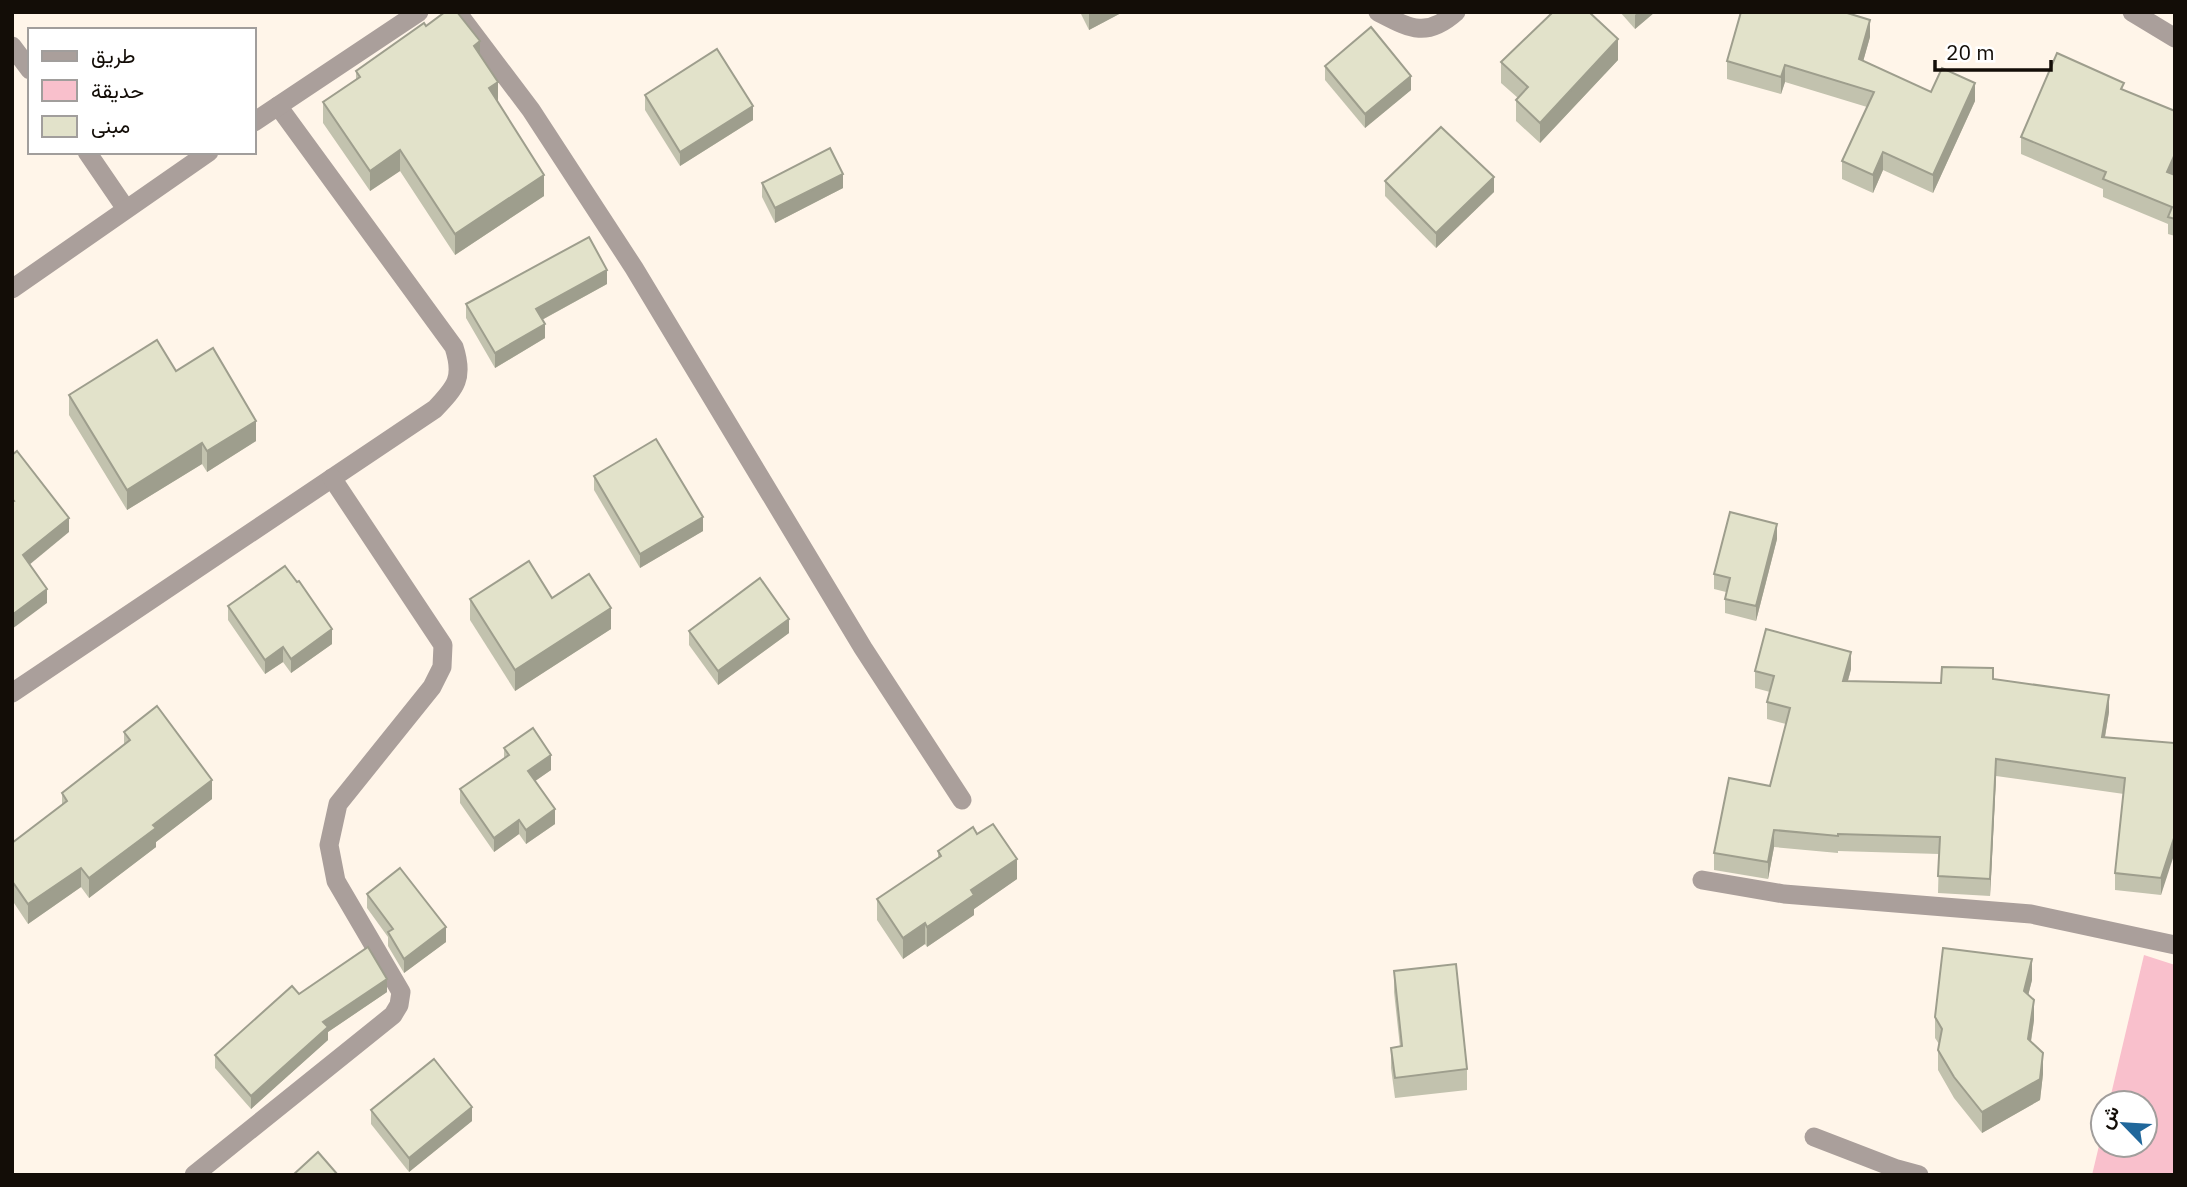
<svg xmlns="http://www.w3.org/2000/svg" width="2187" height="1187" font-family="'IBM Plex Sans',Vazirmatn,sans-serif">
	<style>
		.green { fill: #f9c0cc }
		.lines { fill: none; stroke-linecap: round; stroke-linejoin: round }
		.service { stroke: #aa9f9b; stroke-width: 19 }
		.minor { stroke: #aa9f9b; stroke-width: 19 }
		.tertiary { stroke: #aa9f9b; stroke-width: 19 }
		.wall { fill: #c2c2ae }
		.shaded-wall { fill: #9e9e8d }
		.building { fill: #e2e2ca; stroke: #9e9e8d; stroke-width: 2 }
	</style>
	<rect width="100%" height="100%" fill="#fff5e9"/>
	<polygon class="green" points="2144,955 2175,965 2175,1175 2092,1175 2103,1129 2103,1145 2145,1145 2145,1103 2109,1103"/>
	<g class="lines">
		<g class="service">
			<polyline points="12,46 30,70"/>
			<polyline points="87,152 126,209"/>
		</g>
		<g class="minor">
			<polyline points="457,12 531,110 634,268 863,648 962,800"/>
			<path d="M1378,12C1409,28 1426,39 1456,12"/>
			<polyline points="2132,12 2175,38"/>
			<path d="M12,693L435,409C456,387 464,378 454,347L278,106"/>
			<polyline points="1702,880 1784,894 2031,914 2175,945"/>
			<polyline points="1814,1137 1897,1169 1919,1175"/>
			<polyline points="194,1175 393,1015 399,1005 401,992 336,881 329,845 338,804 432,687 442,667 443,645 332,478"/>
		</g>
		<g class="tertiary">
			<polyline points="254,122 419,12"/>
			<polyline points="12,289 209,152"/>
		</g>
	</g>
	<g class="wall">
		<polygon points="1080,12 1123,12 1089,30"/>
		<polygon points="1620,12 1655,12 1635,29"/>
		<polygon points="426,26 480,54 498,103 544,196 455,255 400,171 370,191 323,123 323,102 356,80 356,71"/>
		<polygon points="1870,37 1863,61 1931,92 1975,101 1933,193 1883,170 1873,193 1842,179 1842,161 1867,107 1785,82 1781,94 1727,79 1727,61"/>
		<polygon points="1618,60 1540,143 1516,121 1516,100 1518,98 1501,83 1501,62"/>
		<polygon points="1325,66 1411,90 1365,128 1325,80"/>
		<polygon points="2124,90 2175,172 2174,175 2175,175 2175,236 2168,234 2168,224 2103,197 2103,189 2021,154 2021,137"/>
		<polygon points="645,95 753,120 680,166 645,110"/>
		<polygon points="1385,181 1494,192 1436,248 1385,196"/>
		<polygon points="762,183 843,188 775,223 762,197"/>
		<polygon points="607,284 542,320 545,338 495,368 466,318 466,304"/>
		<polygon points="176,371 256,441 207,472 202,464 127,510 69,415 69,395"/>
		<polygon points="594,476 703,531 640,568 594,490"/>
		<polygon points="1777,539 1756,621 1725,613 1725,599 1726,592 1714,589 1714,574"/>
		<polygon points="552,598 611,629 515,691 470,620 470,599"/>
		<polygon points="228,606 332,644 291,673 283,662 265,674 228,620"/>
		<polygon points="689,631 789,633 718,685 689,645"/>
		<polygon points="1851,669 1848,681 1941,683 1993,679 2109,712 2105,737 2174,743 2161,895 2115,890 2115,873 2124,794 1996,776 1990,896 1938,893 1939,854 1838,851 1838,853 1774,847 1768,879 1714,870 1714,853 1770,786 1786,724 1767,719 1767,702 1770,692 1755,688 1755,671"/>
		<polygon points="124,732 212,799 156,842 156,847 89,898 81,887 28,924 12,900 12,843 62,805 62,793 124,745"/>
		<polygon points="504,748 551,770 535,781 555,824 526,844 519,834 494,852 460,803 460,789 504,758"/>
		<polygon points="977,834 1017,879 974,909 974,915 927,947 925,944 903,959 877,920 877,899 938,858 938,851"/>
		<polygon points="367,894 446,942 404,973 388,946 388,937 367,908"/>
		<polygon points="1394,971 1467,1069 1467,1090 1395,1098 1391,1068 1391,1048 1400,1047 1394,992"/>
		<polygon points="2032,980 2028,995 2034,1020 2031,1042 2043,1074 2040,1100 1982,1133 1954,1098 1938,1070 1938,1050 1939,1044 1935,1038 1935,1017"/>
		<polygon points="387,992 328,1032 328,1040 251,1109 215,1068 215,1055 299,994"/>
		<polygon points="371,1110 472,1121 409,1172 371,1124"/>
	</g>
	<g class="shaded-wall">
		<polygon points="1089,12 1123,12 1089,30"/>
		<polygon points="1638,12 1655,12 1635,29 1635,15"/>
		<polygon points="1870,20 1870,37 1859,76 1859,59"/>
		<polygon points="1618,39 1618,60 1540,143 1540,123"/>
		<polygon points="480,41 480,62 474,46"/>
		<polygon points="1785,65 1785,82 1781,94 1781,77"/>
		<polygon points="1411,76 1411,90 1365,128 1365,114"/>
		<polygon points="498,82 498,102 489,109 489,88"/>
		<polygon points="1975,83 1975,101 1933,193 1933,175"/>
		<polygon points="753,106 753,120 680,166 680,152"/>
		<polygon points="400,150 400,171 370,191 370,171"/>
		<polygon points="1883,152 1883,170 1873,193 1873,175"/>
		<polygon points="2175,154 2175,172 2167,190 2167,172"/>
		<polygon points="843,174 843,188 775,223 775,208"/>
		<polygon points="544,175 544,196 455,255 455,234"/>
		<polygon points="1494,177 1494,192 1436,248 1436,233"/>
		<polygon points="607,270 607,284 536,323 536,309"/>
		<polygon points="545,324 545,338 495,368 495,353"/>
		<polygon points="256,421 256,441 207,472 207,451"/>
		<polygon points="202,443 202,464 127,510 127,490"/>
		<polygon points="703,517 703,531 640,568 640,554"/>
		<polygon points="69,518 69,532 23,570 23,555"/>
		<polygon points="1777,524 1777,539 1756,621 1756,606"/>
		<polygon points="47,589 47,603 12,629 12,615"/>
		<polygon points="611,608 611,629 515,691 515,670"/>
		<polygon points="789,619 789,633 718,685 718,671"/>
		<polygon points="332,629 332,644 291,673 291,659"/>
		<polygon points="283,647 283,662 265,674 265,660"/>
		<polygon points="1851,652 1851,669 1843,698 1843,681"/>
		<polygon points="2109,695 2109,712 2102,754 2102,737"/>
		<polygon points="551,755 551,770 528,786 528,771"/>
		<polygon points="1996,759 1996,776 1990,896 1990,879"/>
		<polygon points="212,780 212,799 156,842 156,847 89,898 89,878 153,825"/>
		<polygon points="555,809 555,824 526,844 526,830"/>
		<polygon points="519,820 519,834 494,852 494,838"/>
		<polygon points="1774,830 1774,847 1768,879 1768,862"/>
		<polygon points="2175,835 2175,852 2161,895 2161,878"/>
		<polygon points="1017,859 1017,879 974,909 974,915 927,947 927,927 971,890"/>
		<polygon points="81,868 81,887 28,924 28,904"/>
		<polygon points="925,923 925,944 903,959 903,938"/>
		<polygon points="446,927 446,942 404,973 404,959"/>
		<polygon points="2032,959 2032,980 2024,1012 2024,991"/>
		<polygon points="387,979 387,992 328,1032 328,1040 251,1109 251,1096 323,1022"/>
		<polygon points="2034,1000 2034,1020 2028,1060 2028,1039"/>
		<polygon points="2043,1053 2043,1074 2040,1100 1982,1133 1982,1112"/>
		<polygon points="472,1107 472,1121 409,1172 409,1158"/>
	</g>
	<g class="building">
		<polygon points="445,12 457,12 480,41 474,46 498,82 489,88 544,175 455,234 400,150 370,171 323,102 360,77 356,71 424,23 426,26"/>
		<polygon points="1553,12 1589,12 1618,39 1540,123 1516,100 1528,87 1501,62"/>
		<polygon points="1741,12 1844,12 1870,20 1859,59 1931,92 1942,68 1975,83 1933,175 1883,152 1873,175 1842,161 1874,92 1785,65 1781,77 1727,61"/>
		<polygon points="1371,27 1411,76 1365,114 1325,66"/>
		<polygon points="717,49 753,106 680,152 645,95"/>
		<polygon points="2057,53 2124,83 2121,89 2175,111 2175,154 2167,172 2175,175 2175,219 2168,217 2172,207 2103,179 2106,172 2021,137"/>
		<polygon points="1441,127 1494,177 1436,233 1385,181"/>
		<polygon points="830,148 843,174 775,208 762,183"/>
		<polygon points="589,237 607,270 536,309 545,324 495,353 466,304"/>
		<polygon points="157,340 176,371 213,348 256,421 207,451 202,443 127,490 69,395"/>
		<polygon points="656,439 703,517 640,554 594,476"/>
		<polygon points="17,451 69,518 23,555 47,589 12,615 12,502 14,501 12,499 12,455"/>
		<polygon points="1730,512 1777,524 1756,606 1725,599 1730,578 1714,574"/>
		<polygon points="529,561 552,598 589,574 611,608 515,670 470,599"/>
		<polygon points="285,566 297,582 299,581 332,629 291,659 283,647 265,660 228,606"/>
		<polygon points="760,578 789,619 718,671 689,631"/>
		<polygon points="1766,629 1851,652 1843,681 1941,683 1942,667 1993,668 1993,679 2109,695 2102,737 2174,743 2175,737 2175,835 2161,878 2115,873 2125,778 1996,759 1990,879 1938,876 1940,837 1838,834 1838,836 1774,830 1768,862 1714,853 1729,778 1770,786 1790,708 1767,702 1774,676 1755,671"/>
		<polygon points="157,706 212,780 153,825 156,828 89,878 81,868 28,904 12,881 12,843 67,801 62,793 130,740 124,732"/>
		<polygon points="533,728 551,755 528,771 555,809 526,830 519,820 494,838 460,789 509,755 504,748"/>
		<polygon points="993,824 1017,859 971,890 974,895 927,927 925,923 903,938 877,899 941,856 938,851 973,827 977,834"/>
		<polygon points="400,868 446,927 404,959 388,932 393,929 367,894"/>
		<polygon points="368,947 387,979 323,1022 328,1027 251,1096 215,1055 292,986 299,994"/>
		<polygon points="1943,948 2032,959 2024,991 2034,1000 2028,1039 2043,1053 2040,1079 1982,1112 1954,1077 1938,1050 1942,1029 1935,1017"/>
		<polygon points="1456,964 1467,1069 1395,1078 1391,1048 1402,1046 1394,971"/>
		<polygon points="434,1059 472,1107 409,1158 371,1110"/>
		<polygon points="318,1152 338,1175 293,1175"/>
	</g>
	<rect width="2187" height="1187" fill="none" stroke="#130d07" stroke-width="28"/>
	<rect x="28" y="28" width="228" height="126" fill="#ffffff" stroke="#a19e9c" stroke-width="2"/>
	<rect x="42" y="51" width="35" height="10" fill="#aa9f9b" stroke="#a19e9c" stroke-width="2"/>
	<text x="91" y="63" font-size="21" fill="#130d07">طريق</text>
	<rect x="42" y="80" width="35" height="21" fill="#f9c0cc" stroke="#a19e9c" stroke-width="2"/>
	<text x="91" y="98" font-size="21" fill="#130d07">حديقة</text>
	<rect x="42" y="116" width="35" height="21" fill="#e2e2ca" stroke="#a19e9c" stroke-width="2"/>
	<text x="91" y="133" font-size="21" fill="#130d07">مبنى</text>
	<g transform="translate(2124 1124) rotate(295)"><circle r="33" fill="#ffffff" stroke="#a19e9c" stroke-width="2"/>
	<path d="M0-5L12 26L0 18L-12 26Z" fill="#20679b"/>
	<text y="-10" font-size="19" font-weight="bold" text-anchor="middle" fill="#130d07">ش</text>
	</g>
	<path d="M1935 60v10h116v-10" fill="none" stroke="#130d07" stroke-width="3.5"/>
	<text x="1946" y="60" font-size="21" fill="#130d07" stroke="#ffffff" stroke-width="5" paint-order="stroke">20 m</text>
</svg>
